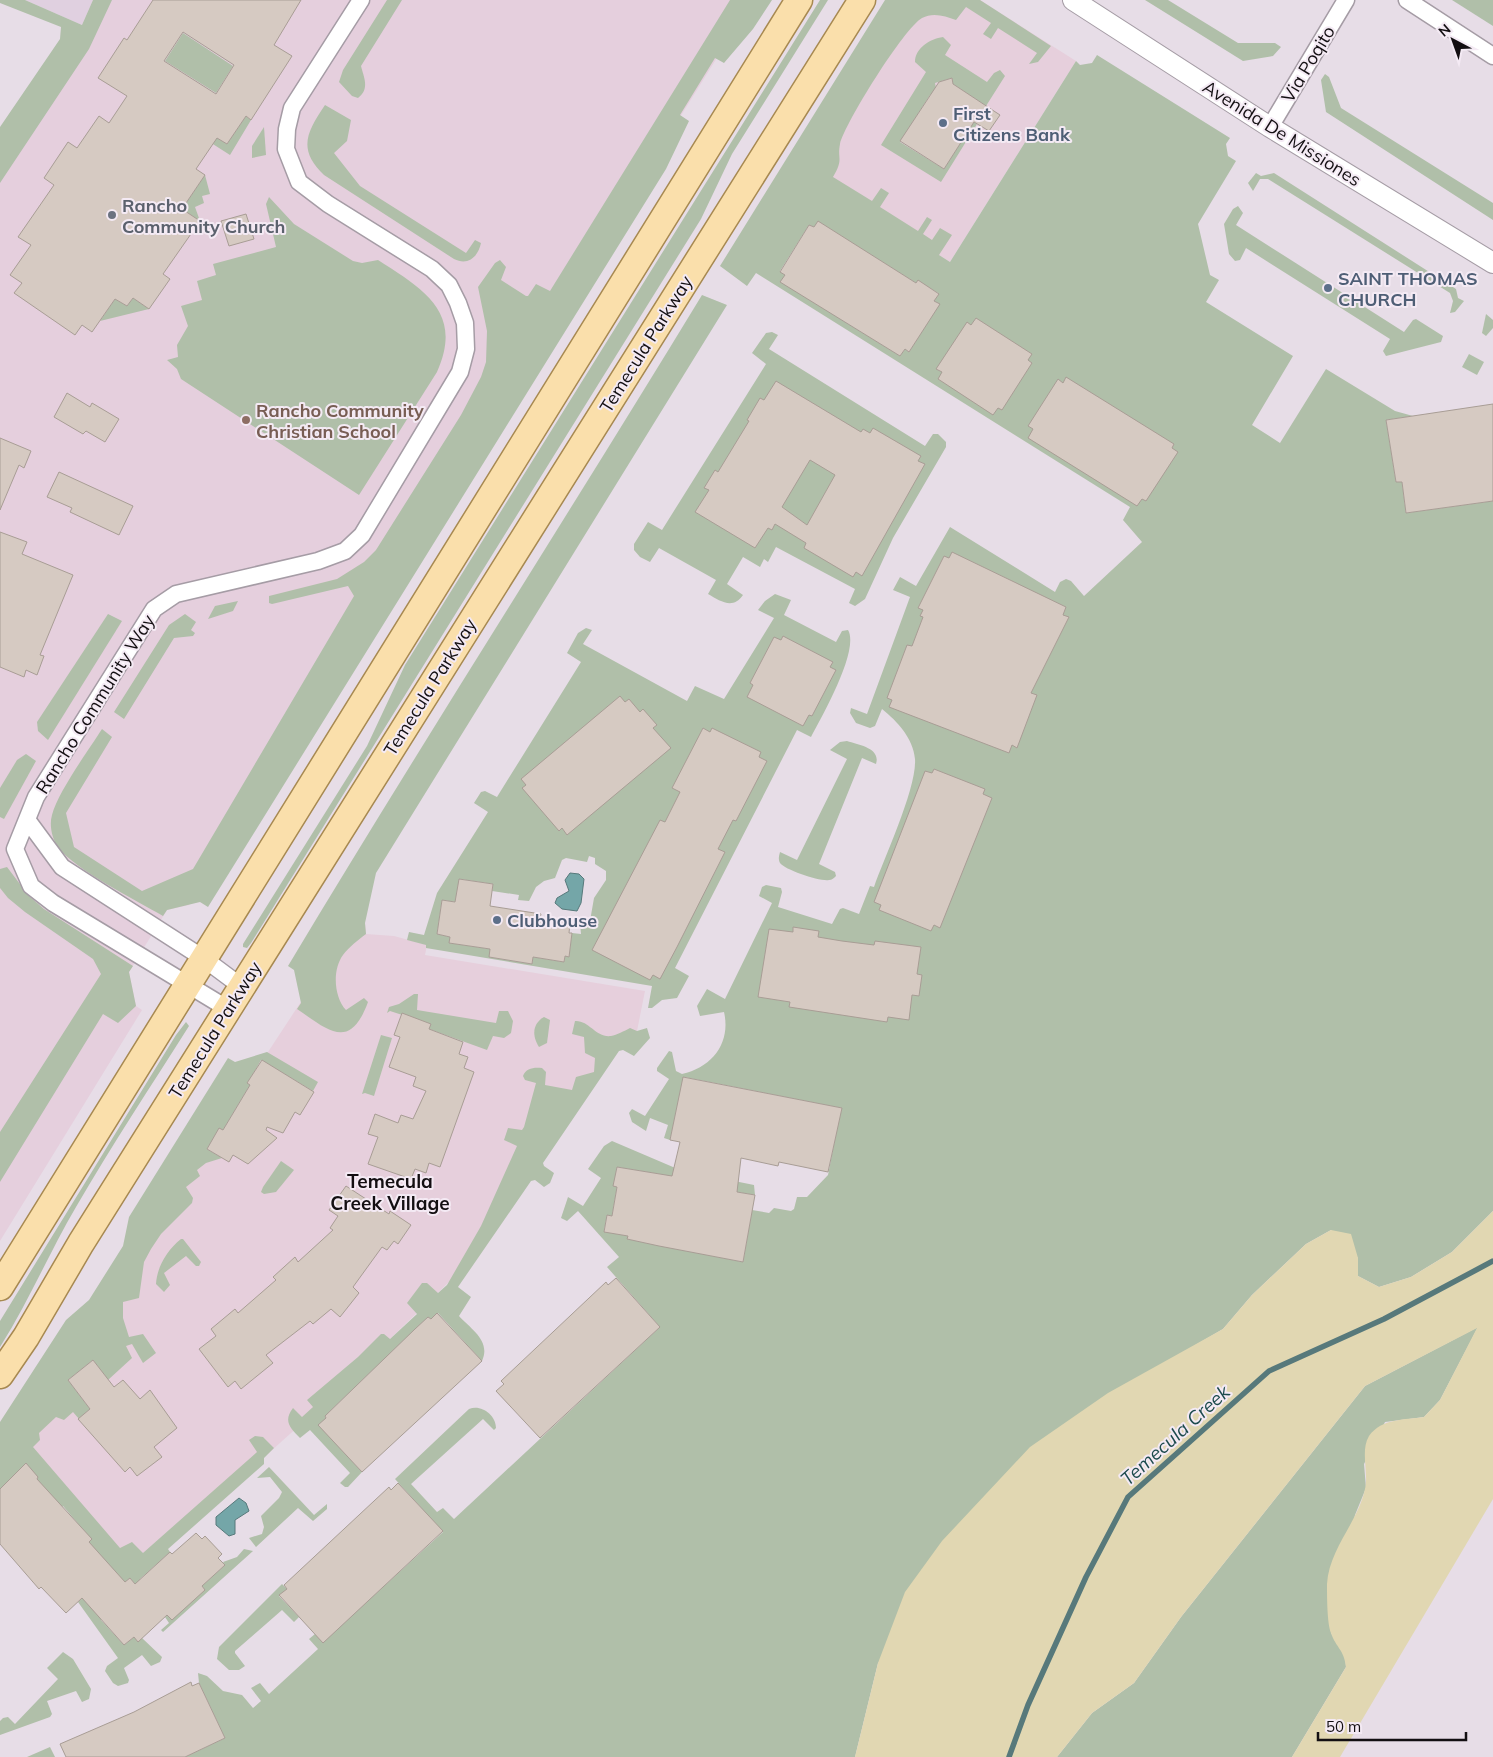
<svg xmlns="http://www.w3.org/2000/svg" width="1493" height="1757" font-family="Mulish,sans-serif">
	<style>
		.commercial { fill: #e6cfdc }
		.built { fill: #e0d0e0 }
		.education { fill: #e5cfdd }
		.green { fill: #b0bfa9; fill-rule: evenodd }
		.sand { fill: #e1d7b2 }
		.water { fill: #74a6a8; stroke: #57797b }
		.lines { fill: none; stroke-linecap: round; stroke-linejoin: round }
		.stream { stroke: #57797b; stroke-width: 5.5 }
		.building { fill: #d6cac2; stroke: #a89d95; fill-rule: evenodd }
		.minor-casing { stroke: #a59ca5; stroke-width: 19 }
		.tertiary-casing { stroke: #a59ca5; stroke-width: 22 }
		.primary-casing { stroke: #a78951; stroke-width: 29 }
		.minor { stroke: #fff; stroke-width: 16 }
		.tertiary { stroke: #fff; stroke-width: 20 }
		.primary { stroke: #fadfab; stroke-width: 26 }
		.service-dot { fill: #5c6f8a; stroke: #f4eaf4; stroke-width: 2 }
		.worship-dot { fill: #6b7280; stroke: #f4eaf4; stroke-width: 2 }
		.education-dot { fill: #8d6e63; stroke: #f4eaf4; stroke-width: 2 }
		.labels { text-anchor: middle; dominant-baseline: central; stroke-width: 4; stroke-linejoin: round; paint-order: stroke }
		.street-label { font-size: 18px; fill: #130f12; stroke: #f4eaf4 }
		.service-label { font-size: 18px; font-weight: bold; fill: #4e5e75; stroke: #f4eaf4; text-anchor: start }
		.worship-label { font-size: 18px; font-weight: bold; fill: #5b616d; stroke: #f4eaf4; text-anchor: start }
		.education-label { font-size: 18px; font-weight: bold; fill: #785e54; stroke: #f4eaf4; text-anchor: start }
		.neighbourhood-label { font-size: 19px; font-weight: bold; fill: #130f12; stroke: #f4eaf4 }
		.water-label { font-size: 19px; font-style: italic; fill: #1d4b4d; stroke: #f4eaf4 }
	</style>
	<rect width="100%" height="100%" fill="#e7dde7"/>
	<g class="commercial">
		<polygon points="906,0 980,0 1076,61 950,262 818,180"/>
		<polygon points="365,923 366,934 394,936 427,945 425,955 645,991 637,1031 619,1040 452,1279 310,1416 135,1573 23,1446 56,1371 256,1056 268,1052 327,962"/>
	</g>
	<polygon class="built" points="25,0 93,0 82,25"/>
	<polygon class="education" points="93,0 753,0 189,905 167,910 129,972 136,1006 142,1010 0,1241 0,151 82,25"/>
	<g class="green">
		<polygon points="0,0 25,0 82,25 93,0 112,0 89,49 0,183 0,127 60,39 61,27 0,3"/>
		<path d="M387,0H402L361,66C364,78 370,89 358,98L352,96L339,82L343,70Z"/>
		<path d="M730,0H772L753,29L724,63L715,58L680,115L689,121L666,169L208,907L200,902L167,910L163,916C136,900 75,870 58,847C52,839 49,825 52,815C58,792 88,751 102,729L112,737L66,813L74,847L142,891L193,869L354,596L348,586L272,604L269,603V596L337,579L364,562L376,550L461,415L481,377L486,362L487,331L478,287L495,263L500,260L506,267L501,280L526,296H528L536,284L550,291Z"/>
		<polygon points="820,0 828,0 732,154 701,219 251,943 247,948 243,947 243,944 367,746 405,665"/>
		<path d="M885,0H980L1051,46L1038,62L1029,64L1037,53L998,28L991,39L983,34L991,23L966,7L956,20C945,16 933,12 922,18C904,28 845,123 840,144C837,160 844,158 833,177L872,201L881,188L889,193L880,207L918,231L927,217L932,220L923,234L932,240L940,228L952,235L939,255L950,262L1076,61L1080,65L1092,63L1097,55L1230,138L1226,144L1228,156L1236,161L1198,224L1210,275L1219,280L1206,302L1293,356L1252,425L1280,443L1326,369L1395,411L1413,416L1386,420L1396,482H1402L1406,513L1493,501V1211L1452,1252L1411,1277L1379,1287L1358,1276V1258L1331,1230L1306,1244L1252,1295L1223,1329L1175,1357L878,1663L855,1757H185L225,1738L199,1683L198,1673L207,1676L223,1691L242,1695L253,1708L261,1701L251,1688L260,1683L269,1694L318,1649L309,1639L315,1634L323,1642L443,1532L395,1479L469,1409C481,1404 496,1415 496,1428L494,1430L483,1419L411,1484L437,1512L443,1508L454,1519L660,1327L607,1267L619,1257L578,1211L567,1221L561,1218L568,1197L583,1206L601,1178L588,1169L604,1146L612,1141L680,1170L754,1185L755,1195L671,1181L664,1175L617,1167L614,1186L617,1187L612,1216L607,1215L604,1231L628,1236V1239L743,1262L752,1210L769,1213L774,1208L791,1211L794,1209L797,1197H807L828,1175L841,1108L684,1077L670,1140L664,1138L668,1125L650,1118L646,1131L632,1122L629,1113L632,1109L645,1116L669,1079L657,1071V1068L669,1051L672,1052L676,1071L682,1074C713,1067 731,1042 724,1012L700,1016L697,1006L707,989L725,999L772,903L759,896L762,887L766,885L781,888L782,892L778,907L832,924L840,909L843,908L859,914L870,886L874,887C884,858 917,788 915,759C913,738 898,722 882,709L875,726L870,728L856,723L850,713L851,708L867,714L910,597L893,590L900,577L916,586L950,527L1055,592L1060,582L1066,579L1071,581L1084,596L1142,542L1123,520L1130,507L756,273L747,286L720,266ZM818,222L916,283L918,281L938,293L934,301L939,304L909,352L905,349L900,356L781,282L785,275L780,271L809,225L814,227Z"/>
		<polygon points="1145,0 1168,0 1238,43 1275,43 1281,47 1273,56 1243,61"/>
		<polygon points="1452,0 1493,0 1493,26"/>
		<polygon points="183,33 233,66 216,93 165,61"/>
		<path d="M943,37L951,45L945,55L987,82L994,73L1000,70L1005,76L986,106L953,84L952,78L935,83L937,93L930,95L900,142L944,169L974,122L977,124L941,182L881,145L926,72L915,62C915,48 930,39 943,37Z"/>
		<polygon points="1325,74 1329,77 1341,108 1493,203 1493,220 1326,112 1321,80"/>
		<path d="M325,105L351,120L347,141L334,153L360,186L466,253L475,240L481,243C478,257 468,266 454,259L324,175C297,149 307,132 325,105Z"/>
		<polygon points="246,116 251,120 230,155 194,132 198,126 227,144"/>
		<polygon points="264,127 266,155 252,158 252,146"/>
		<polygon points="1256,173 1261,176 1274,173 1456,289 1458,298 1464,301 1455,312 1450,313 1453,301 1450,293 1268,179 1260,179 1253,191 1248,183"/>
		<polygon points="205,175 210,194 202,196 204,203 195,207 200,221 182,209"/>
		<path d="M269,197L294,224L353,261L362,263L378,260C423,289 464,312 437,372L359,495L181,379L177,369L167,360L178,357L177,345L188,326L181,306L202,300L197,281L216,275L213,264L276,247L266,204Z"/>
		<polygon points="1238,206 1243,213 1236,225 1404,332 1413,320 1416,319 1443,336 1441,342 1386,356 1383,351 1390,339 1246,248 1240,260 1235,261 1229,254 1224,224 1233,209"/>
		<path d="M702,295L727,305L376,873L365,923L366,934C358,940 349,947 343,955C332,970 334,997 346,1010L364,998L368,1002C350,1051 329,1031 297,1009L301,1003L294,970L288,966C423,741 565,520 702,295Z"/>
		<polygon points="133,298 149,309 100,321 115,299 127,306"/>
		<polygon points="1486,314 1493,320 1493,328 1486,336 1482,333"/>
		<path d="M772,332L778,335L769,349L925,446L933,434H938L946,442V447L893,538L865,599L855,606L849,603L855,589L776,547L768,562L764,559L760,567L743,557L727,584L743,595C733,610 720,601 708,594L716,580L659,548L650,562L640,557L634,550V544L648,522L662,530L766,364L752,353L766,333Z"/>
		<polygon points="1469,354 1484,362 1477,375 1462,367"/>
		<path d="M775,594L791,600L784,615L836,642L842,631L848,630C860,650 821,718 811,737L797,730L675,968L689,976L677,998L662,1000L652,1008H648L652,986L426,948V945L407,940L409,932L424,935L437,893L488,812L474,803L481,792L485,791L497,797L581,662L567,653L578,633L586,628L592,630L583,644L687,701L695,686L724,699L774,618L758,610L765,601ZM589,856L595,858V864L606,871V880L594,898L590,921L580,923L581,934L572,933L569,956H565L564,962L533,957L532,964L490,957V949L450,943V937L437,934L442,900L456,902L460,879L493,884L492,891L519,895L518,900L529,901L536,887L544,881L555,878L562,860L566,858L587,862Z"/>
		<polygon points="238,601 233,611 208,619 215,606"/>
		<polygon points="108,614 122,621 48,740 38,731 37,722"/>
		<polygon points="185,614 196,622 191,630 195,633 193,636 174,638 124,719 114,712 169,625"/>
		<path d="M847,741C859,745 881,748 876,764L862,758L819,864L835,872L836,876C834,878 832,880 829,880C821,882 785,870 780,863C778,859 779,856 780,852L797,860L847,759L830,750L840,742Z"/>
		<polygon points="26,754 36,761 4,819 0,817 0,788 17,760"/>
		<polygon points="7,867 29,896 44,909 133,966 129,972 136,1006 118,1023 103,1014 0,1182 0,1132 101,974 93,959 25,912 8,898 0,888 0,869"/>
		<polygon points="414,994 418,994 417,1010 496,1023 499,1011 508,1011 513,1021 511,1033 504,1038 493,1036 487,1050 429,1029 430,1024 390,1011 387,1013 389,1007 399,1004"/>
		<path d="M544,1017L550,1020L547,1043L539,1047C532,1036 532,1024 544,1017Z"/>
		<path d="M575,1021C589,1020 596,1038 611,1036C617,1035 624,1031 630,1028L637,1031L647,1028L650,1038L634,1056L623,1050L619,1051L543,1163L544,1166L554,1173L550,1183L544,1187L535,1180L531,1181L458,1287L471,1297L459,1316C472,1330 491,1341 482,1361L438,1313L431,1319L428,1317L325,1416L326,1418L319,1425L362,1472L348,1487H345L340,1483L350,1473L310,1430L300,1438C290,1428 283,1421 293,1408L302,1417L313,1407L307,1400L358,1357L381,1334H384L390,1339L417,1314L407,1303L422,1283H427L438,1293L447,1285L481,1226L517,1146L504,1140L508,1128L522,1130L524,1127L536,1083L525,1080L523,1076C526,1068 534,1067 542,1068L546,1072L545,1085L572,1090L576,1077L594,1072L595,1058L585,1053L584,1037L572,1034Z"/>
		<path d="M186,1022L189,1026C151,1086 112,1145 76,1207C49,1253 29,1301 0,1347V1321L176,1035Z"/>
		<polygon points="381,1035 392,1038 374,1096 365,1093 362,1094"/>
		<polygon points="267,1052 318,1082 313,1091 261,1060 248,1083 250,1085 223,1130 219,1129 207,1149 222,1158 206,1163 197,1170 200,1176 186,1187 193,1198 192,1203 161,1234 151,1249 144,1262 139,1298 123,1302 123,1318 129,1337 143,1334 156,1353 143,1363 132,1344 126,1346 132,1358 108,1380 93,1360 68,1380 90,1409 79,1419 73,1412 64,1420 56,1417 39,1433 40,1440 33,1447 120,1548 132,1542 143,1553 257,1452 249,1440 255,1436 263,1437 274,1448 264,1458 264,1464 168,1549 170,1552 140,1579 145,1585 140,1590 130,1578 103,1602 101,1620 124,1645 134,1637 138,1641 142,1638 162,1657 160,1662 151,1666 142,1655 124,1668 129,1680 128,1683 118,1686 113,1683 105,1671 107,1666 118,1658 78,1602 111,1573 89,1542 91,1539 63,1506 58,1510 26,1464 0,1489 0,1422 66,1320 89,1300 123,1246 129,1217 228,1058 235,1062"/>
		<polygon points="281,1161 294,1170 276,1192 264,1194 261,1192 263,1187"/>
		<path d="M181,1239H183L201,1262L199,1266H196L186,1256L164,1273L170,1285L164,1292L156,1284C157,1267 167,1250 181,1239Z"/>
		<polygon points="1478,1327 1440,1400 1424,1417 1385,1422 1364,1464 1366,1488 1355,1515 1331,1633 1345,1654 1346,1667 1292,1757 1057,1757 1092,1713 1134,1683 1181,1617 1365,1386"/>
		<polygon points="269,1467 314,1515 327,1504 327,1509 313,1521 298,1508 256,1547 249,1538 262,1534 264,1527 261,1516 279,1498 282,1492 270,1477 257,1478"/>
		<polygon points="244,1549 253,1551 163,1632 161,1630 169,1623 165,1617 205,1590 202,1586 225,1565 223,1562 237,1557"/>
		<polygon points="282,1584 287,1589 279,1596 299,1617 294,1622 282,1610 235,1651 235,1653 245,1666 239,1670 229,1670 217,1659 219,1647"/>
		<polygon points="63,1652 73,1659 91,1689 89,1699 82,1702 76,1691 47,1701 52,1714 50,1717 0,1735 0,1721 3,1718 8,1717 15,1724 58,1679 47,1668"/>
		<polygon points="50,1747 55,1757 27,1757"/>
	</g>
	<path class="sand" d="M1493,1211V1499L1340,1757H1292L1346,1667C1344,1649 1336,1648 1331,1633C1327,1623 1327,1595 1327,1584C1329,1549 1358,1522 1365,1489C1369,1473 1360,1451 1369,1436C1382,1418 1405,1420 1424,1417L1440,1400L1477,1328L1365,1386L1181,1617L1134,1683L1092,1713L1057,1757H855L878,1663L905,1592L942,1541L1030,1447L1108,1393L1223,1329L1252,1295L1306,1244L1331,1230L1351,1234L1358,1258V1276L1379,1287L1411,1277L1452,1252Z"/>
	<g class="water">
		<polygon points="570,873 579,874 584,879 581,903 577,911 562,909 555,903 557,898 569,891 565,880"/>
		<polygon points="239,1498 246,1503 249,1511 235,1520 235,1534 229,1536 216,1525 216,1517"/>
	</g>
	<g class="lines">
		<polyline class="stream" points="1009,1757 1028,1705 1086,1577 1128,1497 1269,1371 1384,1319 1493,1261"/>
	</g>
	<g class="building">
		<path d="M153,0H301L274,45L292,56L251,120L246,116L227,144L217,138L196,169L205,175L182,209L200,221L163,274L170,279L149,309L133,298L127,306L115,299L92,332L82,325L75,335L14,293L22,283L10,275L31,245L18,237L54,185L44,178L68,142L77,148L99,116L109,123L127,96L98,78L124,38L127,40ZM183,32L234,65L216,94L164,61Z"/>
		<polygon points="952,78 953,84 1000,115 989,131 974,122 944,169 900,141 939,82"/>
		<polygon points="246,214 254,239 229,246 221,221"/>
		<polygon points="818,221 916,283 918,280 939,294 934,301 940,304 909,352 905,349 900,356 780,282 785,275 780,272 809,225 814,227"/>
		<polygon points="976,318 1032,354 1028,360 1032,363 1002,410 998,408 993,415 938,379 942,372 936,369 967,322 971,325"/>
		<polygon points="1066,377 1174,444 1172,448 1178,452 1146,501 1142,499 1137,506 1028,438 1033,429 1028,426 1058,379 1063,383"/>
		<path d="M776,381L861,432L863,429L870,433L873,428L921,456L918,461L925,464L862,576L856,572L853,577L804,548L806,543L775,524L772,530L768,528L755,548L695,512L709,490L704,488L715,470L718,472L749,421L747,420L760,398L764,400ZM810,460L835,475L807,525L782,507Z"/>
		<polygon points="67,393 90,407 92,403 119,419 105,442 86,431 83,434 54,417"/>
		<polygon points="1493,404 1493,501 1406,513 1402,482 1396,482 1386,420"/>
		<polygon points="0,438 31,451 24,468 19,465 0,510"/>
		<polygon points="59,472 133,506 119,535 70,512 72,508 47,497"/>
		<polygon points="0,532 27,542 22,554 73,575 40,655 44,656 37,675 26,670 24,677 0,667"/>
		<polygon points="952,552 1066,607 1063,615 1069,617 1031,693 1037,695 1017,748 1012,745 1009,753 889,707 892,700 887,698 907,645 912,646 923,617 920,616 923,610 918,608 944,556 949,558"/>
		<polygon points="783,636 833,662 830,667 836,670 812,716 809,715 803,726 747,697 753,685 750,683 774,637 781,640"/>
		<polygon points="620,696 625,702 629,699 640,712 643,709 657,725 653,728 671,748 567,835 562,828 559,831 522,788 526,785 521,779"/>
		<polygon points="703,728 710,732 712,728 761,752 759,757 767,761 736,821 733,820 718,849 725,852 677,947 660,979 653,975 650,980 592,950 660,820 665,822 680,792 672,788"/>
		<polygon points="934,769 985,789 983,794 992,798 940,928 934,925 931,931 879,910 881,905 874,902 925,771 932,773"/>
		<polygon points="459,879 493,884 490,906 541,914 540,918 570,923 569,933 572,933 569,957 565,956 564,962 533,957 532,964 489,957 490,949 449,943 450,937 437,934 442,900 455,902"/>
		<polygon points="793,927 819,931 818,937 842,941 874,945 875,941 921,947 917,974 922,975 919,996 912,995 909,1020 888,1017 887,1022 789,1007 790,1002 758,997 769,929 793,932"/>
		<polygon points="402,1013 431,1024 429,1029 463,1042 459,1054 468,1057 464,1068 474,1072 440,1167 429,1163 426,1173 415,1169 411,1179 368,1164 378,1137 368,1134 375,1114 398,1123 401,1115 413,1119 426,1091 413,1086 416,1077 389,1067 400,1037 394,1035"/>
		<polygon points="262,1060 314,1092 300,1115 295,1112 283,1133 267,1127 266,1130 277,1138 248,1164 233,1155 229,1162 207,1149 219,1128 223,1130 250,1085 247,1083"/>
		<polygon points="683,1077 842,1108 828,1172 779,1162 778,1166 741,1158 737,1192 755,1195 743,1262 659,1246 627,1239 628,1236 604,1232 607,1215 612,1216 617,1187 613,1186 617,1167 672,1176 680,1142 670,1140"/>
		<polygon points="346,1186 389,1214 390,1211 411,1225 398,1244 394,1241 387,1250 382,1247 353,1287 359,1293 340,1317 331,1309 313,1324 310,1321 266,1355 273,1363 241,1389 235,1381 228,1387 199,1349 216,1336 211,1329 235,1309 238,1313 276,1280 273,1277 295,1257 298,1262 333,1230 330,1228 338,1216 329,1210"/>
		<polygon points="616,1278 660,1327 540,1438 496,1391 504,1384 501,1381 606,1282 608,1285"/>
		<polygon points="437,1313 482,1361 362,1472 318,1425 326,1418 325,1416 415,1329 428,1317 431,1319"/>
		<polygon points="93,1360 114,1387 123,1380 140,1399 150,1390 177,1428 154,1447 162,1457 137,1476 130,1467 125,1472 78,1419 90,1409 68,1380"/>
		<polygon points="26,1463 38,1477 37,1479 92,1539 89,1542 125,1582 130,1578 135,1584 170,1552 172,1554 196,1533 202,1539 205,1536 222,1554 218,1558 225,1565 202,1586 205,1590 172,1620 167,1615 138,1642 134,1637 124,1645 82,1598 66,1613 41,1587 39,1589 0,1544 0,1489"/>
		<polygon points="398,1483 443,1531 323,1643 279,1595 287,1589 284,1585 389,1487 391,1490"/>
		<polygon points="191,1682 192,1686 199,1683 225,1738 185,1757 66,1757 60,1744 134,1712"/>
	</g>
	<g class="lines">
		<defs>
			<g id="minor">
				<polyline points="1407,0 1493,56"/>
				<polyline points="1270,127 1346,0"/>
				<polyline points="28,821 62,867 203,958 242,987"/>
				<polyline points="228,1009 53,903 31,886 15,849 36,797 154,609 176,594 318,561 345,551 362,535 460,372 466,349 465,323 458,303 449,285 432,269 328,204 299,182 286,149 287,129 292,108 361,0"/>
			</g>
			<polyline id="tertiary" points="1073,0 1270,127 1493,263"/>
			<g id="primary">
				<polyline points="0,1287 799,0"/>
				<polyline points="0,1375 26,1337 81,1243 862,0"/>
			</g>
		</defs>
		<use href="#minor" class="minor-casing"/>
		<use href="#tertiary" class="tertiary-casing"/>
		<use href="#primary" class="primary-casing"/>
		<use href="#minor" class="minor"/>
		<use href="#tertiary" class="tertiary"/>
		<use href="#primary" class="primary"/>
	</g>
	<g class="service-dot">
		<circle cx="943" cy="123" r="5"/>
		<circle cx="1328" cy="288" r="5"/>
		<circle cx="497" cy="920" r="5"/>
	</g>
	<circle class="worship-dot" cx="112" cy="215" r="5"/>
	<circle class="education-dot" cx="246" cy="420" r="5"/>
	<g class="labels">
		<g class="street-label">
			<text transform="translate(1308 64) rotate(-59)">Via Poqito</text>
			<text transform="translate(1282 133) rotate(32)">Avenida De Missiones</text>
			<text transform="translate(646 344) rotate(-58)">Temecula Parkway</text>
			<text transform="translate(430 687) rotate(-58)">Temecula Parkway</text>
			<text transform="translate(95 704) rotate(-58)">Rancho Community Way</text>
			<text transform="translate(215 1030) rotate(-58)">Temecula Parkway</text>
		</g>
		<g class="service-label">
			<text x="953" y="113">First<tspan x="953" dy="21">Citizens Bank</tspan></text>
			<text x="1338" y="278">SAINT THOMAS<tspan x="1338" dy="21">CHURCH</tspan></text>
			<text x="507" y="920">Clubhouse</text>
		</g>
		<g class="worship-label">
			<text x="122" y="205">Rancho<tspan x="122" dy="21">Community Church</tspan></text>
		</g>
		<g class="education-label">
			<text x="256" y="410">Rancho Community<tspan x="256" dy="21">Christian School</tspan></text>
		</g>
		<g class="neighbourhood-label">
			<text x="390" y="1181">Temecula<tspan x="390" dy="22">Creek Village</tspan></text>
		</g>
		<g class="water-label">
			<text transform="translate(1175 1435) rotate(-42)">Temecula Creek</text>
		</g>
	</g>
	<g transform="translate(1453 40) rotate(319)" stroke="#f4eaf4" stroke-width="4" paint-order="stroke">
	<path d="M0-4L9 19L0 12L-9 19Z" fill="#130f12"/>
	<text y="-8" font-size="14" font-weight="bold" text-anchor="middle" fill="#130f12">N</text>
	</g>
	<path d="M1318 1732v8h148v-8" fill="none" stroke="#130f12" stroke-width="2.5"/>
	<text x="1326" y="1732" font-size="15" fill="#130f12" stroke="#f4eaf4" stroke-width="4" paint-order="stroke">50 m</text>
</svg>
